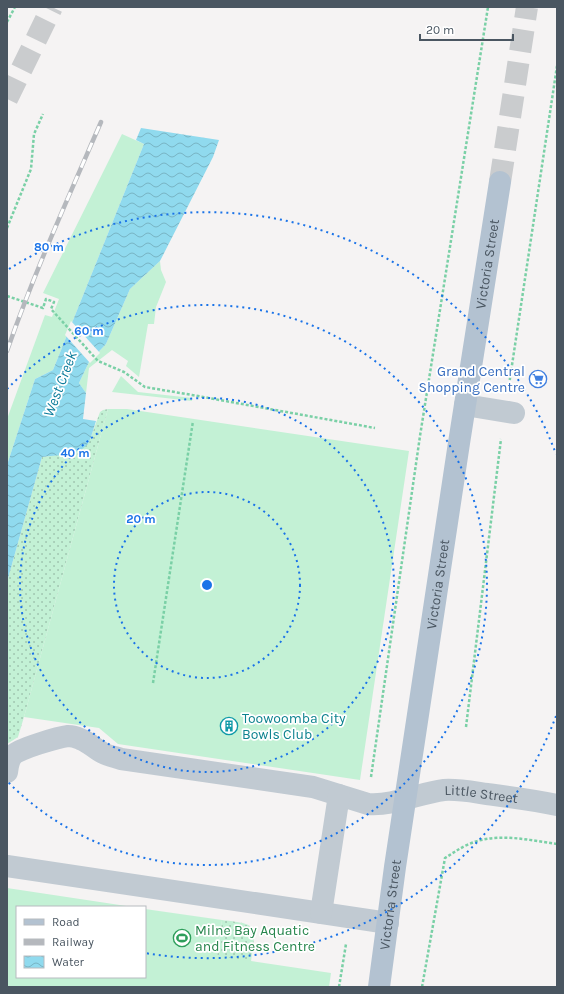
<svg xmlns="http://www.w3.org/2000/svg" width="564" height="994" font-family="Karla,sans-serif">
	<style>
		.grass { fill: url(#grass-dots) }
		.garden { fill: #c3f1d5 }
		.water { fill: url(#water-waves) }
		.pier { fill: #f5f3f3 }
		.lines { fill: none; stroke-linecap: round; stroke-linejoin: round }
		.minor-tunnel { stroke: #caccce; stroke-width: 22; stroke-dasharray: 22 11; stroke-linecap: butt }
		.major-tunnel { stroke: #caccce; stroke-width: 22; stroke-dasharray: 22 11; stroke-linecap: butt }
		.path { stroke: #7ad0a6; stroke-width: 2.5; stroke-dasharray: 3 2; stroke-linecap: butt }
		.minor { stroke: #c1cad2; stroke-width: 22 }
		.major { stroke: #b3c2d1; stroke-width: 22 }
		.rail-casing { stroke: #b5b8bd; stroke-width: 4.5 }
		.rail { stroke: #fff; stroke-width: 3; stroke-dasharray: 9; stroke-linecap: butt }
		.ring { fill: none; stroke: #1a73e8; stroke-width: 2; stroke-dasharray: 2 4 }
		.labels { text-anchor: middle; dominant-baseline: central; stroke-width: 3.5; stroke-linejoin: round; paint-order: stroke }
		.street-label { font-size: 14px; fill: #4a5661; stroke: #fff }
		.shop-label { font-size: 14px; fill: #366cbe; stroke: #fff; text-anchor: end }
		.culture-label { font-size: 14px; fill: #0d838f; stroke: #fff; text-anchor: start }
		.leisure-label { font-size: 14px; fill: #27864d; stroke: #fff; text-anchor: start }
		.water-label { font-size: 15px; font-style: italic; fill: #0c7c9b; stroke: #fff }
		.centre { fill: #1a73e8; stroke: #fff; stroke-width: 2 }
		.ring-label { font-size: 12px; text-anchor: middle; font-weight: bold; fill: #1a73e8; stroke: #fff; stroke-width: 3.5; stroke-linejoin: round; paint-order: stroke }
	</style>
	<defs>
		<pattern id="grass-dots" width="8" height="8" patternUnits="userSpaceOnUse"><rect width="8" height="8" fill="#c3f1d5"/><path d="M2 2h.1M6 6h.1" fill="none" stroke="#a0c6b0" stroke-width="1.8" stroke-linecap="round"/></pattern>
		<pattern id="water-waves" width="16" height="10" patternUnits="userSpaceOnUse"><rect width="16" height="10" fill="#90daee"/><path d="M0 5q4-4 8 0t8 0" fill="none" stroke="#78b4c4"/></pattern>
	</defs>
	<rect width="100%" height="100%" fill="#f5f3f3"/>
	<g class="grass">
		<polygon points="108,409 24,717 18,737 7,744 7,582 42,457 73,453 89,442 100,412 103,410"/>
		<path d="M222,920C228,921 247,922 251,927C254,930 254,935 254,939L248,984L217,956Z"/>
	</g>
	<g class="garden">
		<polygon points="122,134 144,144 53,370 35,379 7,465 7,419 45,315 52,317 59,299 43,293"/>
		<polygon points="160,261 161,270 166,282 156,307 154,324 148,324 139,377 126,366 128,361 112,350 89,368 86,393 79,383 89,362 106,344 130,289"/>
		<polygon points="121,376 138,392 192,398 192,401 112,392"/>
		<polygon points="108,409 127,409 409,451 360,780 118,744 99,728 24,717"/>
		<polygon points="7,888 133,907 17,907 17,977 145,977 145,909 222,920 217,956 331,973 329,987 7,987"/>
	</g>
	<path class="water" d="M141,128L219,140L213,157L160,261L130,289L106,344L89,362L79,383L86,393L83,419L96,421C94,427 92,435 89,442C81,456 56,455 42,457L7,582V465L35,379L53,370L144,144L136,140Z"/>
	<polygon class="pier" points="71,321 100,353 90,363 65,335"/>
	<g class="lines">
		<polyline class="minor-tunnel" points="7,99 52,7"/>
		<polyline class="major-tunnel" points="500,182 527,7"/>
		<g class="path">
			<polyline points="7,22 15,7"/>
			<polyline points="7,228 31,169 34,134 43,114"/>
			<polyline points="7,296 43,308 46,299 54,302 51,309 98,361 124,372 145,387 192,395 375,428"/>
			<polyline points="509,385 557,66"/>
			<polyline points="153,683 193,421"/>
			<polyline points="466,727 501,439"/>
			<polyline points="371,777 420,436 488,7"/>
			<polyline points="339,987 346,944"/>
			<path d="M422,987L445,858C453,853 460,848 469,844C497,832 528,840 557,844"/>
		</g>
		<g class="minor">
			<polyline points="465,405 514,413"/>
			<path id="s1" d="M7,772C8,767 8,760 13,755C18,749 59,737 68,736C71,736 76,737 80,739C89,742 95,749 103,753C109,756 115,757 121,759L313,787L368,804C394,806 419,793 444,790C458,789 473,792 487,794C510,797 534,800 557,805"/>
			<polyline points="7,866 388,923"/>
			<polyline points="321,913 339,795"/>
		</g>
		<path class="major" id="s2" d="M379,987L395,867L459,443L500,182"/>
		<defs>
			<path id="rail" d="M7,351C34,273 68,198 101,122"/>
		</defs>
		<use href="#rail" class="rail-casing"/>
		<use href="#rail" class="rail"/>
	</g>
	<g class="ring">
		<circle cx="207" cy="585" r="93"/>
		<circle cx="207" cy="585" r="187"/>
		<path d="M7 389A280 280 0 1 1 7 781"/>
		<path d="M556 716A373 373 0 0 1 145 953M9 269A373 373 0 0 1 556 454"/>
	</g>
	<defs>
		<symbol id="supermarket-ring" viewBox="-11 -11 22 22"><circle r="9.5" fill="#fff" stroke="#3f7fe0" stroke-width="1.5"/><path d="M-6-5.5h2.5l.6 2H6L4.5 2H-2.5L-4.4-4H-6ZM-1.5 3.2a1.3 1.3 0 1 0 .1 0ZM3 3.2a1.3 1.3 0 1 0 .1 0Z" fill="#3f7fe0"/></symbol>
		<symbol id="building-ring" viewBox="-11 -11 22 22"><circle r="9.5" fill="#fff" stroke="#0f9aa8" stroke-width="1.5"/><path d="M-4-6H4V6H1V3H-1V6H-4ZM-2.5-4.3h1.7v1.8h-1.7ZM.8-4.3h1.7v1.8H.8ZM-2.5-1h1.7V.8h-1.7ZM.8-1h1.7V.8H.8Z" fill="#0f9aa8"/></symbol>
		<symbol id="stadium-ring" viewBox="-11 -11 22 22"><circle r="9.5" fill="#fff" stroke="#2e9e5b" stroke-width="1.5"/><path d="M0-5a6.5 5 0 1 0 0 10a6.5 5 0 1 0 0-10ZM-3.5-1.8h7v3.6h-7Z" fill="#2e9e5b"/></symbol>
	</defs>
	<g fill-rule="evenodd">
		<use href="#supermarket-ring" x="528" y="369" width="20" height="20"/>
		<use href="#building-ring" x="219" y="716" width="20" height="20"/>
		<use href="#stadium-ring" x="172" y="928" width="20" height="20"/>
	</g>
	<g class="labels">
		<g class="street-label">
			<text stroke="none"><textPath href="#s2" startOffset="731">Victoria Street</textPath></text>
			<text stroke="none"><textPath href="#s2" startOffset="407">Victoria Street</textPath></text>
			<text stroke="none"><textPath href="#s1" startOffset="502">Little Street</textPath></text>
			<text stroke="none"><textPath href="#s2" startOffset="83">Victoria Street</textPath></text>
		</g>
		<g class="shop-label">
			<text x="525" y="371">Grand Central<tspan x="525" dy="16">Shopping Centre</tspan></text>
		</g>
		<g class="culture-label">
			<text x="242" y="718">Toowoomba City<tspan x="242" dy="16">Bowls Club</tspan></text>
		</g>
		<g class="leisure-label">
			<text x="195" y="930">Milne Bay Aquatic<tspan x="195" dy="16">and Fitness Centre</tspan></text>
		</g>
		<g class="water-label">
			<text transform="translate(60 384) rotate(-69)">West Creek</text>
		</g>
	</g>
	<circle cx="207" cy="585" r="6" class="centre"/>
	<g class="ring-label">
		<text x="49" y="251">80 m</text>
		<text x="89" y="335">60 m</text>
		<text x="75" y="457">40 m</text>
		<text x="141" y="523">20 m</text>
	</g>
	<rect width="564" height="994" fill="none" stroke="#4a5661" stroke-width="16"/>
	<rect x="16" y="906" width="130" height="72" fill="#ffffff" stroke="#b7bbc0"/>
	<rect x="24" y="919" width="20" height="6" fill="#b3c2d1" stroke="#b7bbc0"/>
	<text x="52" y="926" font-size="12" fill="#4a5661">Road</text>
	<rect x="24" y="939" width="20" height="6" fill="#b5b8bd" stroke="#b7bbc0"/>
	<text x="52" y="946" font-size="12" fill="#4a5661">Railway</text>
	<rect x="24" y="956" width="20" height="12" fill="url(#water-waves)" stroke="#b7bbc0"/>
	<text x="52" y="966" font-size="12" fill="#4a5661">Water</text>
	<path d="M420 34v6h93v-6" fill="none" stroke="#4a5661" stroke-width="2"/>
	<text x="426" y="34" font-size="12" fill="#4a5661" stroke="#ffffff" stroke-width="3" paint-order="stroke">20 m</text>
</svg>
